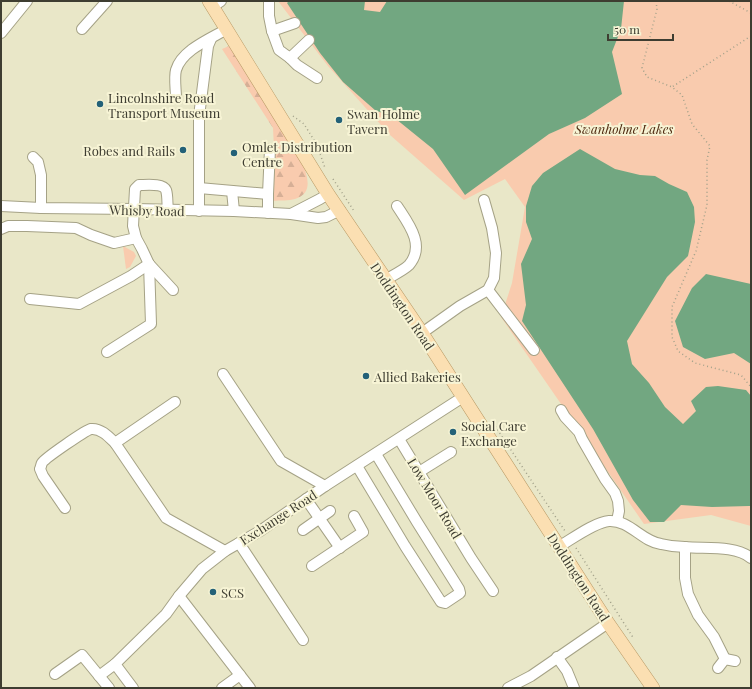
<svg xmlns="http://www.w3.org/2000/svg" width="752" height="689" font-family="'Playfair Display',serif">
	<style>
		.green { fill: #f9cbae }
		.forest { fill: url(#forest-firs) }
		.water { fill: #72a781 }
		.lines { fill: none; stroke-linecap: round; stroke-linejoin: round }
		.minor-casing { stroke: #a5a286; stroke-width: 12 }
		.major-casing { stroke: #b79863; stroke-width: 14 }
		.path { stroke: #a2a18a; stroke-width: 1.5; stroke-dasharray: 1 3; stroke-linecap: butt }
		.minor { stroke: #fff; stroke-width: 10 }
		.major { stroke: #fbdfb2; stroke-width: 13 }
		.poi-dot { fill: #236178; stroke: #f7f4d5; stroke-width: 1.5 }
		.labels { text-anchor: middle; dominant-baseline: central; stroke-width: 4; stroke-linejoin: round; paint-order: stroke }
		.poi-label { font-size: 13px; fill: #3e3d31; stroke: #f7f4d5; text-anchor: start }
		.park-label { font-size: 13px; font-style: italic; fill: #502b11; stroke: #f7f4d5 }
		.street-label { font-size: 13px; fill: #3e3d31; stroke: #f7f4d5 }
	</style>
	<defs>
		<pattern id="forest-firs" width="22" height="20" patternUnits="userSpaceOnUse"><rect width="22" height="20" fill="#f9cbae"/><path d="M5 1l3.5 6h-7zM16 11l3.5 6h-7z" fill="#d6af96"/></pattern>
	</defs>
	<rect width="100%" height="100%" fill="#e9e7c8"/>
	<g class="green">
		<polygon points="278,1 751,1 751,526 711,515 644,524 501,317 512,283 525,207 505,179 464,200 390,135 328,66"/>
		<polygon points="123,246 134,252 136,256 130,267 126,269"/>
	</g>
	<path class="forest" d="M229,46L303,165C308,177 313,194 295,199C289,201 280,200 273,201L274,149L273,128L222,49Z"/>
	<g class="water">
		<polygon points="289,1 365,1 364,10 380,12 387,1 624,1 621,29 612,52 622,94 585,118 549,134 465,195 433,149 391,115 376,111 343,82 320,53 287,3"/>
		<polygon points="580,149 615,169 640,175 655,176 669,184 687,192 694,207 695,222 688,256 667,277 627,341 632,364 649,383 665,407 683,424 696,411 691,401 706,387 718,386 746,390 751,396 751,506 749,506 712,507 681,505 664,522 650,522 633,500 593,429 522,321 526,305 521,264 532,239 526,222 526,206 532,186 543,173"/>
		<polygon points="706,274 751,284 751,364 734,353 705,359 683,347 675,321 692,288"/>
	</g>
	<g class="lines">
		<defs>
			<g id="minor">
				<polyline points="269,1 269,16 272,31 279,50 290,58 297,65 317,78"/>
				<polyline points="212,7 221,1"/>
				<polyline points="82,29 107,1"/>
				<polyline points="272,31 295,23"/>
				<polyline points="1,33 27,1"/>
				<polyline points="290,58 309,40"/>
				<path d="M176,98C176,90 174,77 176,70C182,50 210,39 227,29"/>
				<polyline points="33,157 38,162 41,175 41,208"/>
				<polyline points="199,188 268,194"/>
				<polyline points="232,191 234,211"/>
				<polyline points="1,206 41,208 134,209 234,211 291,214 318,218 326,217 340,210"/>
				<path d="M168,210C167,204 168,196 166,190C163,183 146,185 139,185L135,189L133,226L136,238L142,249L149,264L173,290"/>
				<polyline points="199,211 199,116 208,46 211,39"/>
				<polyline points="268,213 268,194 270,149"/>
				<polyline points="291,214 320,199 328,194"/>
				<polyline points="1,229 8,226 27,226 76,228 91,235 114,243 136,238"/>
				<path d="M385,280C392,276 404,270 409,265C426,245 408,223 397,206"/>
				<polyline points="488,290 534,350"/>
				<polyline points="30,299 79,304 131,276 149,264"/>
				<polyline points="422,333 460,306 488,290 494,278 496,253 492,228 484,200"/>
				<polyline points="107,352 151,324 149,264"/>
				<polyline points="223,374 281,461 325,486"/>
				<polyline points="561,410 565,417 579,432 582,439 605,479 615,493 618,501 619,511 617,521"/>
				<polyline points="399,439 471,558 493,591"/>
				<polyline points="115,443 175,402"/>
				<polyline points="357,466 405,546 441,602 445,603 460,593 459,589 417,522 376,454"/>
				<polyline points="419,472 451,452"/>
				<polyline points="306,499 340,548"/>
				<path d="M65,508L43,476L40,469C41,467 41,465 42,463C45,458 86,430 91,429C101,428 109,437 115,443L166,518L225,551"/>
				<polyline points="303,530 330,511"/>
				<polyline points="239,543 303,640"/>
				<path d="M560,546C572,539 595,522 609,521C630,520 641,541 661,544C669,546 677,547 685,547C705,549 735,545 751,558"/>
				<polyline points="685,547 685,578 688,594 698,615 714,637 725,659"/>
				<polyline points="312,566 363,532 354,516"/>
				<polyline points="179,596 250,688"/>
				<polyline points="557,657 567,671 574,688"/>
				<polyline points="115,664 133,688"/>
				<polyline points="718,668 725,659 735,661"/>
				<polyline points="55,674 82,655 109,688"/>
				<polyline points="99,676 115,664 166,614 179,596 202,569 225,551 260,531 325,486 463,397"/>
				<polyline points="222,688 240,675"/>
				<polyline points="508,688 531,676 608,623"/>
			</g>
			<polyline id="major" points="209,1 328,194 422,333 608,623 653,688"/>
		</defs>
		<use href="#minor" class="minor-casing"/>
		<use href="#major" class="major-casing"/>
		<g class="path">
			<polyline points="656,1 657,9 642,68 647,77 672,87"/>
			<polyline points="729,1 751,13"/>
			<polyline points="751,36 672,87 682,95 692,124 710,146 707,160 707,205 696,251 672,307 672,337 678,351 695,363 741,375 751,387"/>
			<polyline points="293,116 304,124 317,145 325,168"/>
			<polyline points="333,179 354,211"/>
			<polyline points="493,423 565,531"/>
			<polyline points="576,548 634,639"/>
		</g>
		<use href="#minor" class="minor"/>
		<use href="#major" class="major"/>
	</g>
	<g class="poi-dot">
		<circle cx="100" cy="104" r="4"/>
		<circle cx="339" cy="120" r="4"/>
		<circle cx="183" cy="150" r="4"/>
		<circle cx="234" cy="153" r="4"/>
		<circle cx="366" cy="376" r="4"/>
		<circle cx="453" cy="432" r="4"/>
		<circle cx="213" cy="592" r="4"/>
	</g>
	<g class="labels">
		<g class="poi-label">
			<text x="108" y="97">Lincolnshire Road<tspan x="108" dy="15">Transport Museum</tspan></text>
			<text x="347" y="113">Swan Holme<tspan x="347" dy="15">Tavern</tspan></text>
			<text x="242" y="146">Omlet Distribution<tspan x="242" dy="15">Centre</tspan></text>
			<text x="175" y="150" text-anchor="end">Robes and Rails</text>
			<text x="374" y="376">Allied Bakeries</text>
			<text x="461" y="425">Social Care<tspan x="461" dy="15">Exchange</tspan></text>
			<text x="221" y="592">SCS</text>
		</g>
		<g class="park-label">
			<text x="624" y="128">Swanholme Lakes</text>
		</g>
		<g class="street-label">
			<text transform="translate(147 210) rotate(1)">Whisby Road</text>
			<text transform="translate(403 306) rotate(56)">Doddington Road</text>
			<text transform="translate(435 498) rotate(59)">Low Moor Road</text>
			<text transform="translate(278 517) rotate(-33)">Exchange Road</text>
			<text transform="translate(579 577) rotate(57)">Doddington Road</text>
		</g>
	</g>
	<rect width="752" height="689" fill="none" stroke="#3e3d31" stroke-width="4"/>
	<path d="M608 34v6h65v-6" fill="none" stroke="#3e3d31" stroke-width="2"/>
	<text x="614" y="34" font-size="12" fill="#3e3d31" stroke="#f7f4d5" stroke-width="3" paint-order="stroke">50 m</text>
</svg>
